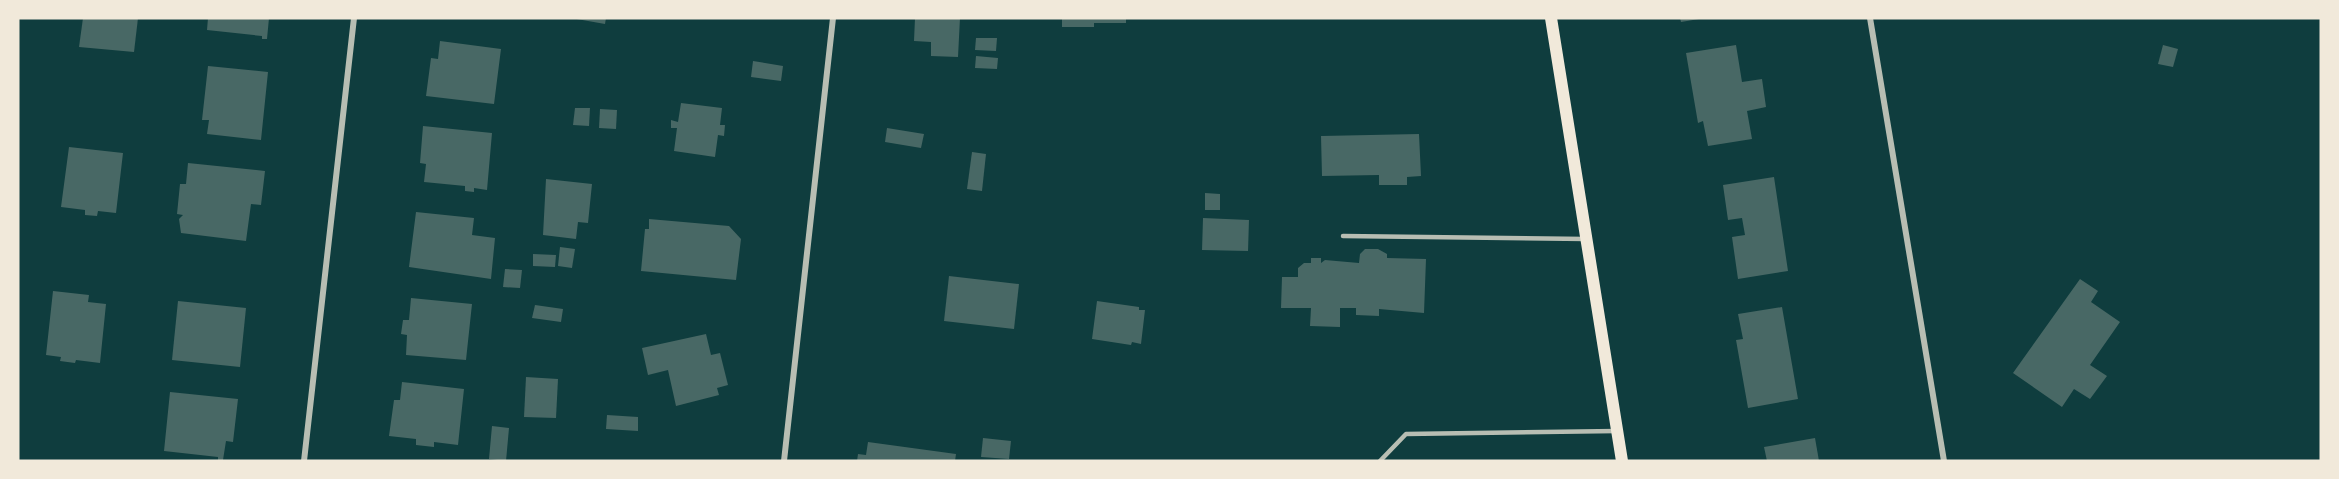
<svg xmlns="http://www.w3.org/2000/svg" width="2339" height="479" font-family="'DM Sans',sans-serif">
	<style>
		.building { fill: #486865 }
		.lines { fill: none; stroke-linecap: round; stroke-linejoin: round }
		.service { stroke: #b8beb3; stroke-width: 4.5 }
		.minor { stroke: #b8beb3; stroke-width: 6 }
		.secondary { stroke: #f1e9da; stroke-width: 12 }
	</style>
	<rect width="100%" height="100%" fill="#0f3d3e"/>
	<g class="building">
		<polygon points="83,18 138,18 134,52 79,47"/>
		<polygon points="208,18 269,18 267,39 262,39 262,36 207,30"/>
		<polygon points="571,18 606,18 605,24"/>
		<polygon points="915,18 960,18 958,57 931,56 931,42 914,41"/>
		<polygon points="1062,18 1126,18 1126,23 1094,23 1094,27 1062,27"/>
		<polygon points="1680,18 1698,18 1699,19 1681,22"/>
		<polygon points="976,38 997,38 996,51 975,50"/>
		<polygon points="440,41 501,49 494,104 426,96 431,58 438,59"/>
		<polygon points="1736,45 1742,82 1762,79 1766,107 1747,111 1752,139 1708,146 1703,121 1698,123 1686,53"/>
		<polygon points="2163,45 2178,49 2173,67 2158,64"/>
		<polygon points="976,56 998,58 997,69 975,68"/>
		<polygon points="753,61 783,66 781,81 751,77"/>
		<polygon points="208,66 268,72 261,140 207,134 209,120 202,120"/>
		<polygon points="681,103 722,108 720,125 725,125 724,136 718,135 715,157 674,151 677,128 671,128 671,120 678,122"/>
		<polygon points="575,108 590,108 589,126 573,125"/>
		<polygon points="600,109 617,110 616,129 599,128"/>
		<polygon points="423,126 492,133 487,190 474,188 474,192 465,191 465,186 424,182 426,164 420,163"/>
		<polygon points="887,128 924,134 921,148 885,142"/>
		<polygon points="1419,134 1421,176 1407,177 1407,185 1379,185 1379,175 1322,176 1321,136"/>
		<polygon points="69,147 123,153 116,213 98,211 97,216 85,215 85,210 61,207"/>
		<polygon points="972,152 986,154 982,191 967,189"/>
		<polygon points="188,163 265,171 261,205 251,204 246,241 181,233 179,219 183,215 177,214 180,184 186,184"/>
		<polygon points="1774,177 1788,271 1738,279 1732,237 1745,235 1742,218 1728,220 1723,185"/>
		<polygon points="546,179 592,184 588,223 578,222 576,239 543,235"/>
		<polygon points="1205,193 1220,194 1220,210 1205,210"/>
		<polygon points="416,212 474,218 472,235 495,238 491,279 409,267"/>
		<polygon points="1203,218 1249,220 1248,251 1202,250"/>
		<polygon points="649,219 729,226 741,239 736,280 641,271 645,229 649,229"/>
		<polygon points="560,247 575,249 572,268 558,266"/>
		<polygon points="1365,249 1378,249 1387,254 1387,258 1426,259 1424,313 1379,309 1379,316 1356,315 1356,308 1340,308 1340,327 1310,326 1311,308 1281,308 1282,277 1298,277 1298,268 1304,263 1311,263 1311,258 1321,258 1321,263 1325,260 1359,263 1360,254"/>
		<polygon points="533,254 556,255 555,267 533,266"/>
		<polygon points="505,269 522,270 520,288 503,287"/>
		<polygon points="949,276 1019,284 1014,329 944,321"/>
		<polygon points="2080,279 2098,291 2091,302 2120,322 2090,365 2107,376 2090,399 2074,389 2062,407 2013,373"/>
		<polygon points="53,291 89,295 88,302 106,304 100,363 76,360 75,363 60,361 61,357 46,355"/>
		<polygon points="411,298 472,304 466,360 406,355 407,335 401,334 403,320 409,320"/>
		<polygon points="178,301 246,308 240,367 172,360"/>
		<polygon points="1097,301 1139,307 1139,310 1145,310 1141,344 1132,342 1131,345 1092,339"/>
		<polygon points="535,305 563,309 561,322 532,318"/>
		<polygon points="1782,307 1798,399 1748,408 1736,340 1743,339 1738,314"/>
		<polygon points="706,334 711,355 720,353 728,385 717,388 719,395 676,406 668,370 648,375 642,348"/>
		<polygon points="526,377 558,379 556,418 524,417"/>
		<polygon points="402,382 464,389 458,445 434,442 434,447 416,445 416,439 389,436 394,400 400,400"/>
		<polygon points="170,392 238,399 233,442 226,441 223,460 218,460 218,457 164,451"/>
		<polygon points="607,415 638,417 638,431 606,429"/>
		<polygon points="492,426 509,428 506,461 489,459"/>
		<polygon points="983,438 1011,441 1009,459 981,457"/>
		<polygon points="1815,438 1819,461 1767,461 1764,447"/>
		<polygon points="868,442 956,454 955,461 857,461 858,454 866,455"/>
	</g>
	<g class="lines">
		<g class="service">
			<polyline points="1343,236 1586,239"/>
			<polyline points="1380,461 1406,434 1617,431"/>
		</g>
		<g class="minor">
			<polyline points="1870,18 1944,461"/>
			<polyline points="304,461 354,18"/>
			<polyline points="784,461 833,18"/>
		</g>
		<polyline class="secondary" points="1551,18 1622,461"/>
	</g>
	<rect width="2339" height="479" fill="none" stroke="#f1e9da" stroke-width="39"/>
</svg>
